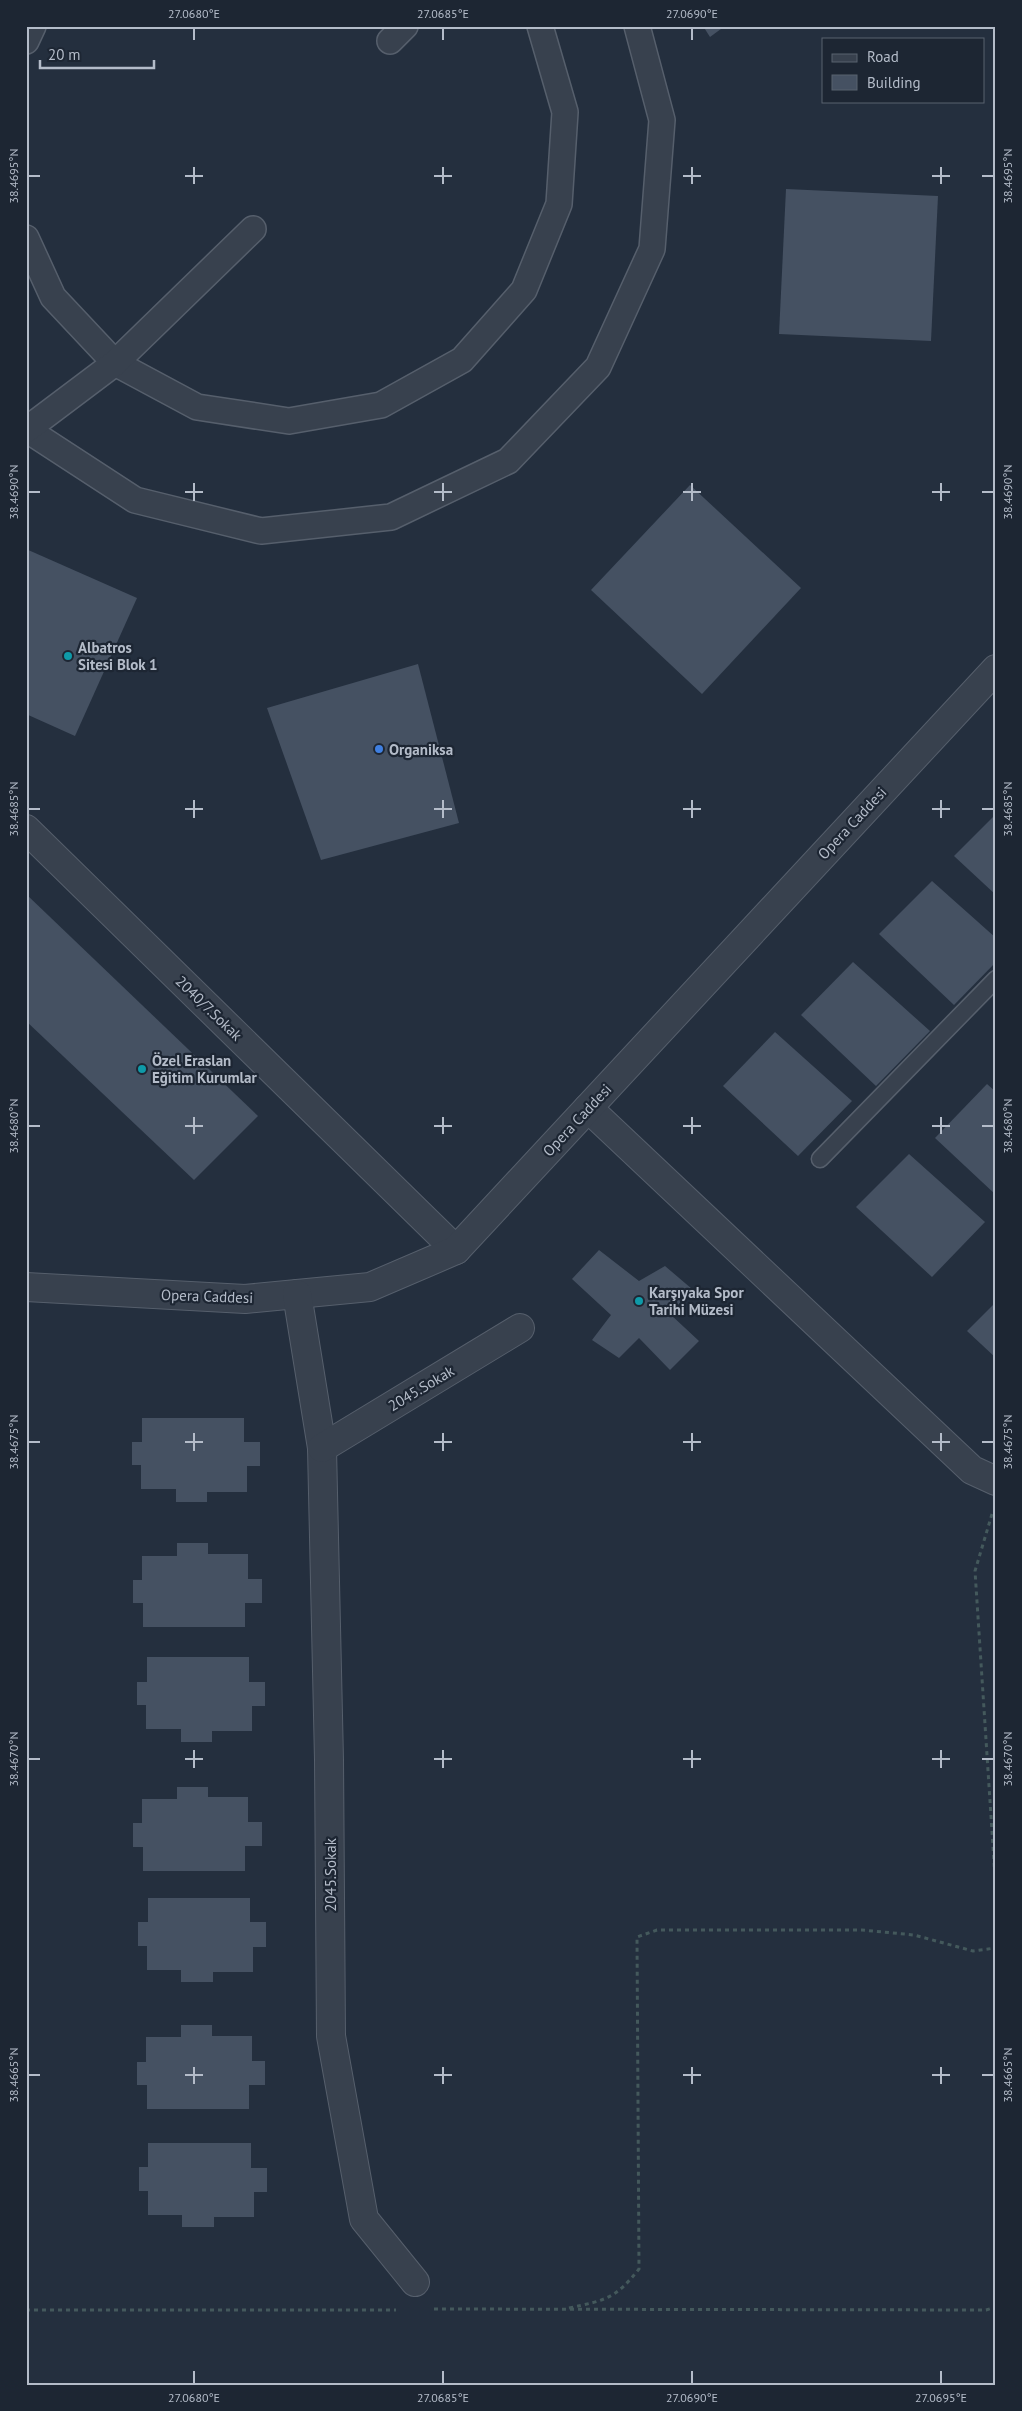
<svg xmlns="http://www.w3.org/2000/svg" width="1022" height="2411" font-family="'PT Sans',sans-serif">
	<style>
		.building { fill: #455162 }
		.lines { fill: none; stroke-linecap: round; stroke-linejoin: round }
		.service-casing { stroke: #565f6c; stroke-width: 19 }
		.pedestrian-casing { stroke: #565f6c; stroke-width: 28 }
		.minor-casing { stroke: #565f6c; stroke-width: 30 }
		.path { stroke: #44595c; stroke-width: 3; stroke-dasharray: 4 4; stroke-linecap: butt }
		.service { stroke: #38414e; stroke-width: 16 }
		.pedestrian { stroke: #38414e; stroke-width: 25 }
		.minor { stroke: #38414e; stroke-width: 28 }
		.ticks { fill: none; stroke: #b4bcc9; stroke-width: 2 }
		.culture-dot { fill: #0f9aa8; stroke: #1d2633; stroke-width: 2 }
		.shop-dot { fill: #3f7fe0; stroke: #1d2633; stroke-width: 2 }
		.labels { text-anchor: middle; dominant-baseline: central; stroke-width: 4.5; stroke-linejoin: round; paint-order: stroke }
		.poi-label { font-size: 15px; font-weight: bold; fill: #b4bcc9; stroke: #1d2633; text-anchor: start }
		.street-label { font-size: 15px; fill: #b4bcc9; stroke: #1d2633 }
		.neatline { fill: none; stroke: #b4bcc9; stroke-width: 2 }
		.ticks-label { font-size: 12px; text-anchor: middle; fill: #b4bcc9 }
	</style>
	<rect width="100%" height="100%" fill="#242f3e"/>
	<g class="building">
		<polygon points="703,26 725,26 710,37"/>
		<polygon points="786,189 938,196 931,341 779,334"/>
		<polygon points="690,485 801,588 702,694 591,590"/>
		<polygon points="26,549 137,598 75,736 26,714"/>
		<polygon points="418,664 459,823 321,860 267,708"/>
		<polygon points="996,814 996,895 954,856"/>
		<polygon points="932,881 996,938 996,962 954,1005 879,934"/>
		<polygon points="26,894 258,1116 194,1180 26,1021"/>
		<polygon points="853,962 930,1031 876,1086 801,1015"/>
		<polygon points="775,1032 852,1101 798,1156 723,1086"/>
		<polygon points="987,1084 996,1092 996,1195 935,1138"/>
		<polygon points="909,1154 985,1222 932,1277 856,1207"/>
		<polygon points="599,1250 639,1281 665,1266 692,1289 670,1314 699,1341 670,1370 639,1338 619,1358 592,1340 611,1315 572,1279"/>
		<polygon points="996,1302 996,1358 967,1331"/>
		<polygon points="142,1418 244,1418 244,1442 260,1442 260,1466 247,1466 247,1492 207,1492 207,1502 176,1502 176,1489 141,1489 141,1465 132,1465 132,1442 142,1442"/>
		<polygon points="177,1543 208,1543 208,1554 248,1554 248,1579 262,1579 262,1603 245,1603 245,1627 143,1627 143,1603 133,1603 133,1580 142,1580 142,1556 177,1556"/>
		<polygon points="147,1657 249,1657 249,1682 265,1682 265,1706 252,1706 252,1731 212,1731 212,1742 181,1742 181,1729 146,1729 146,1705 137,1705 137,1682 147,1682"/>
		<polygon points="177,1787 208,1787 208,1797 248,1797 248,1822 262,1822 262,1846 245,1846 245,1871 143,1871 143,1847 133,1847 133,1823 142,1823 142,1799 177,1799"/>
		<polygon points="148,1898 250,1898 250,1922 266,1922 266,1947 253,1947 253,1972 213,1972 213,1982 181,1982 181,1970 147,1970 147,1946 138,1946 138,1922 148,1922"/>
		<polygon points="181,2025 212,2025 212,2036 252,2036 252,2061 265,2061 265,2085 249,2085 249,2109 147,2109 147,2085 137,2085 137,2062 146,2062 146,2037 181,2037"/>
		<polygon points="148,2143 251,2143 251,2168 267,2168 267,2192 254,2192 254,2217 214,2217 214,2227 182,2227 182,2215 148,2215 148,2191 139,2191 139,2167 148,2167"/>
	</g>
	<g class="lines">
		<defs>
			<polyline id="service" points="820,1159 996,979"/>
			<g id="pedestrian">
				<polyline points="26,41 33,26"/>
				<polyline points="390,41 405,26"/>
				<polyline points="26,238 53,297 115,363 197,407 289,421 381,405 462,360 524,290 559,204 565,112 540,26"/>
				<polyline points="26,429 135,500 261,531 391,517 508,461 598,367 652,249 662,120 637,26"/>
				<polyline points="26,430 115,363 253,229"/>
			</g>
			<g id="minor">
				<polyline points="26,829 456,1250"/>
				<polyline points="588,1108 972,1470 996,1481"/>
				<polyline points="26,1287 245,1299 370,1287 456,1250 996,669"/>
				<polyline points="297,1294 322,1448 329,1760 331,2036 364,2219 415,2282"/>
				<polyline points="322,1448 520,1328"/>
			</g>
		</defs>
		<use href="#service" class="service-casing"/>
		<use href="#pedestrian" class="pedestrian-casing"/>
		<use href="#minor" class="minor-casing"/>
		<g class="path">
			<polyline points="992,1514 975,1571 996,1893"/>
			<path d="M569,2308C606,2300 615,2299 639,2269L637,1937L657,1930H862L914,1935L973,1951L995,1948L996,1941"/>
			<polyline points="434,2309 986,2310 996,2307"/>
			<polyline points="26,2310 396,2310"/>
		</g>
		<use href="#service" class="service"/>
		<use href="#pedestrian" class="pedestrian"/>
		<use href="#minor" class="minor"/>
	</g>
	<path class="ticks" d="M194,28V40M443,28V40M692,28V40M194,167V184M443,167V184M692,167V184M941,167V184M28,176H40M185,176H203M434,176H452M683,176H701M932,176H950M982,176H994M194,483V501M443,483V501M692,483V501M941,483V501M28,492H40M185,492H203M434,492H452M683,492H701M932,492H950M982,492H994M194,800V818M443,800V818M692,800V818M941,800V818M28,809H40M185,809H203M434,809H452M683,809H701M932,809H950M982,809H994M194,1117V1134M443,1117V1134M692,1117V1134M941,1117V1134M28,1126H40M185,1126H203M434,1126H452M683,1126H701M932,1126H950M982,1126H994M194,1433V1451M443,1433V1451M692,1433V1451M941,1433V1451M28,1442H40M185,1442H203M434,1442H452M683,1442H701M932,1442H950M982,1442H994M194,1750V1768M443,1750V1768M692,1750V1768M941,1750V1768M28,1759H40M185,1759H203M434,1759H452M683,1759H701M932,1759H950M982,1759H994M194,2067V2084M443,2067V2084M692,2067V2084M941,2067V2084M28,2075H40M185,2075H203M434,2075H452M683,2075H701M932,2075H950M982,2075H994M194,2371V2384M443,2371V2384M692,2371V2384M941,2371V2384"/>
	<g class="culture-dot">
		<circle cx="68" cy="656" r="5"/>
		<circle cx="142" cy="1069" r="5"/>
		<circle cx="639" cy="1301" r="5"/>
	</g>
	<circle class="shop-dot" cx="379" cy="749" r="5"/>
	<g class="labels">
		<g class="poi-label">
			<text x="78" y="647">Albatros<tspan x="78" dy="17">Sitesi Blok 1</tspan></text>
			<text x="389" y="749">Organiksa</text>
			<text x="152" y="1060">Özel Eraslan<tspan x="152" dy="17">Eğitim Kurumlar</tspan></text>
			<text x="649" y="1292">Karşıyaka Spor<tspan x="649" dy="17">Tarihi Müzesi</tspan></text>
		</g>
		<g class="street-label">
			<text transform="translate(852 823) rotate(-47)">Opera Caddesi</text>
			<text transform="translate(209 1008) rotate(44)">2040/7.Sokak</text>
			<text transform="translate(577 1120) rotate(-47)">Opera Caddesi</text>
			<text transform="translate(207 1296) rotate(2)">Opera Caddesi</text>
			<text transform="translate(421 1388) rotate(-31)">2045.Sokak</text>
			<text transform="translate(330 1875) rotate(-90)">2045.Sokak</text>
		</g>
	</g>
	<rect width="1022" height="2411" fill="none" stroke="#1d2633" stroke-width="55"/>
	<rect x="822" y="38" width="162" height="65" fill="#1d2633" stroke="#59626f"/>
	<rect x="832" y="54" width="25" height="8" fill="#38414e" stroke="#59626f"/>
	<text x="867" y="62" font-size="15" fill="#b4bcc9">Road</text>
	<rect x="832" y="75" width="25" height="15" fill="#455162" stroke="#59626f"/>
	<text x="867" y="88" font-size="15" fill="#b4bcc9">Building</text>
	<path d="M40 60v8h114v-8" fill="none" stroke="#b4bcc9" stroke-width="2.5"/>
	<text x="48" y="60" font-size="15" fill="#b4bcc9" stroke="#1d2633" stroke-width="4" paint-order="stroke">20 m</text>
	<rect x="28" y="28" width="966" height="2356" class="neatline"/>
	<g class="ticks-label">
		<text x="194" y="18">27.0680°E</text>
		<text x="443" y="18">27.0685°E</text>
		<text x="692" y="18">27.0690°E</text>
		<text transform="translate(14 176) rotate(-90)" y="4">38.4695°N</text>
		<text transform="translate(1008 176) rotate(-90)" y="4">38.4695°N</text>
		<text transform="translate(14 492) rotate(-90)" y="4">38.4690°N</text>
		<text transform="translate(1008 492) rotate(-90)" y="4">38.4690°N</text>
		<text transform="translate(14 809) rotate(-90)" y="4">38.4685°N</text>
		<text transform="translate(1008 809) rotate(-90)" y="4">38.4685°N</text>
		<text transform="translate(14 1126) rotate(-90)" y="4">38.4680°N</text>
		<text transform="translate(1008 1126) rotate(-90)" y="4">38.4680°N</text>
		<text transform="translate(14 1442) rotate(-90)" y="4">38.4675°N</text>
		<text transform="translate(1008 1442) rotate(-90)" y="4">38.4675°N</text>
		<text transform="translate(14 1759) rotate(-90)" y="4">38.4670°N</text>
		<text transform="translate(1008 1759) rotate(-90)" y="4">38.4670°N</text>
		<text transform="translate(14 2075) rotate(-90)" y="4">38.4665°N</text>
		<text transform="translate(1008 2075) rotate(-90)" y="4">38.4665°N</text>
		<text x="194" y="2402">27.0680°E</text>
		<text x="443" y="2402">27.0685°E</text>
		<text x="692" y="2402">27.0690°E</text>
		<text x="941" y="2402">27.0695°E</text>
	</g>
</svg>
